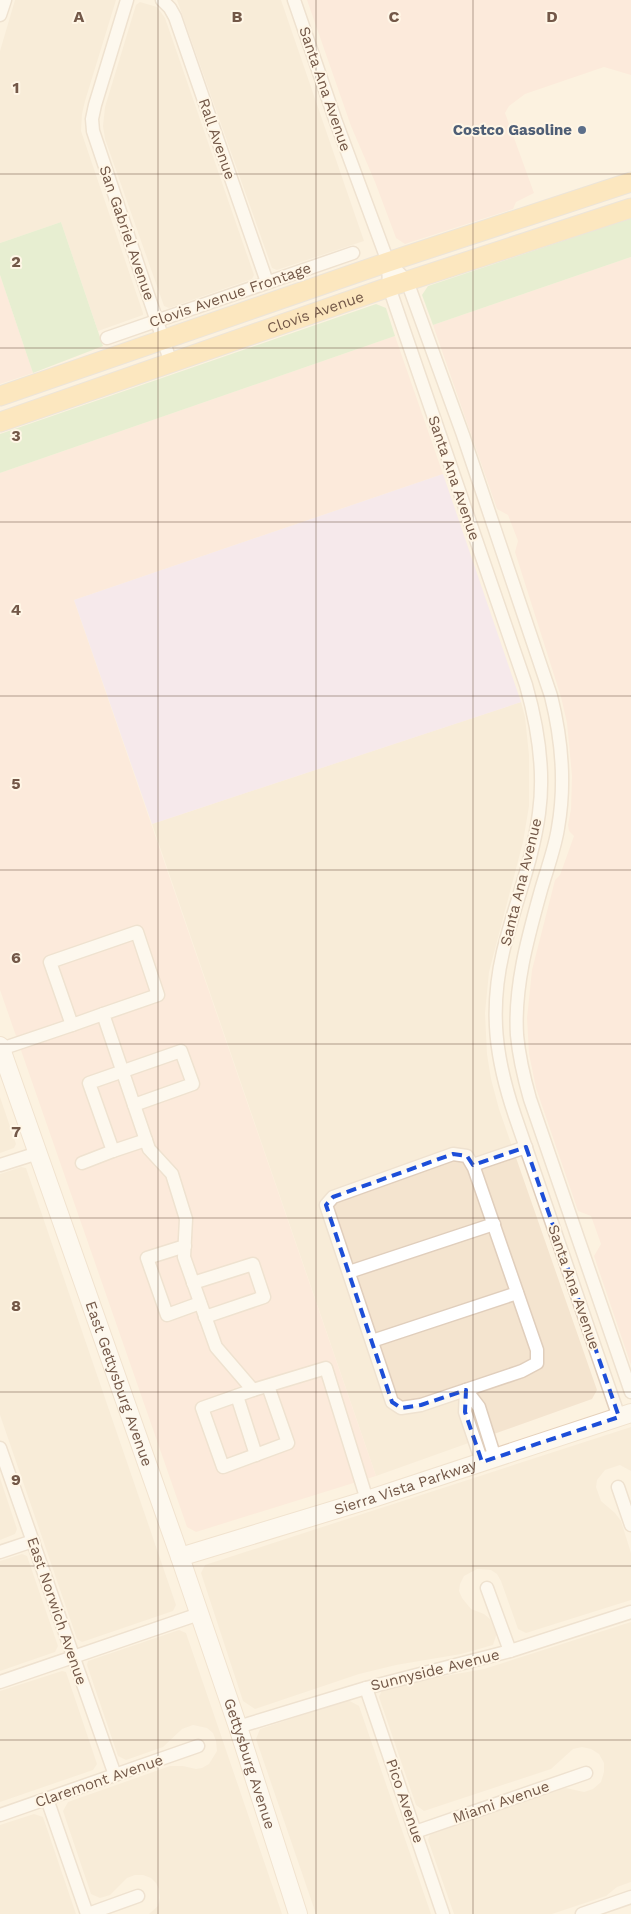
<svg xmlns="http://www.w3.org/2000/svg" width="631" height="1914" font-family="'Work Sans',sans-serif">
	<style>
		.residential { fill: #f4e4cf }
		.commercial { fill: #fde1d4 }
		.education { fill: #efddf8 }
		.green { fill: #cfe9bf }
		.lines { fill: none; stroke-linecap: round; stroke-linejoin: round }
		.street-casing { stroke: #e0cebc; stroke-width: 15 }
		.secondary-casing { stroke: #e5d0ba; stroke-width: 20 }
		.primary-casing { stroke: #dbd4cf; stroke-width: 21 }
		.street { stroke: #fff; stroke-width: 12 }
		.secondary { stroke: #fff; stroke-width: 18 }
		.primary { stroke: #fcda98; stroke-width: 19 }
		.marked { fill: none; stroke: #1d4ed8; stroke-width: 4; stroke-dasharray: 10 6; stroke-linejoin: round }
		.grid { fill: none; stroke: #735848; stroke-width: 1; stroke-opacity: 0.55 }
		.service-dot { fill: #5c6f8a; stroke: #fff6e6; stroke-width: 2 }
		.labels { text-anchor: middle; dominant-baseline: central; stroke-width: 4; stroke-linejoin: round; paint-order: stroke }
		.street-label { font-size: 15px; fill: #735848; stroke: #fff6e6 }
		.service-label { font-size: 15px; font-weight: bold; fill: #4e5e75; stroke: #fff6e6; text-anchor: end }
		.grid-label { font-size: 16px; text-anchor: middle; font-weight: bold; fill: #735848; stroke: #fff6e6; stroke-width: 4; stroke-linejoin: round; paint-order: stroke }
	</style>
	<rect width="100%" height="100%" fill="#fcf2e0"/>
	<g class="residential">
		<polygon points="15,0 116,0 85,101 82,114 81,131 143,313 143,315 98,331 61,222 0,243 0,51"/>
		<polygon points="177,0 281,0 364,241 277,270 272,268"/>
		<polygon points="140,2 157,7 165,18 254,275 252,279 169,308 164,306 105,139 103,126 105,107 136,5"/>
		<polygon points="521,702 525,717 529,755 529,806 523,842 489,972 485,1013 487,1054 491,1079 499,1109 597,1390 592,1399 376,1476 152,824"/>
		<polygon points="0,1097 16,1144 14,1148 0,1153"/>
		<polygon points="21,1167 26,1168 176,1605 173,1611 82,1642 77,1639 0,1415 0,1174"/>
		<polygon points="631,1427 631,1471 620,1465 605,1470 597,1480 596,1487 601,1501 615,1513 621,1521 631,1553 631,1600 526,1633 518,1629 501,1581 497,1574 491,1570 477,1569 464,1576 460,1584 459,1591 462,1598 471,1609 484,1614 490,1619 497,1633 493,1645 461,1654 396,1665 359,1674 255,1709 243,1701 201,1573 205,1565"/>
		<polygon points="0,1478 17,1529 15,1534 0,1540"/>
		<polygon points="22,1554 27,1556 58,1646 55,1652 0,1671 0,1561"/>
		<polygon points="631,1622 631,1882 617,1887 606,1896 552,1914 454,1914 428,1840 431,1831 557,1789 566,1788 584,1792 593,1789 601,1782 604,1772 604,1763 599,1754 591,1749 582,1747 573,1749 551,1769 424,1811 416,1805 379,1697 382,1690 417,1681 484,1669"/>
		<polygon points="179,1630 186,1633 282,1914 149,1914 158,1906 160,1898 159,1889 156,1883 151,1878 143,1875 135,1875 127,1878 110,1895 100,1898 91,1894 63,1811 68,1802 170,1766 183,1766 196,1769 202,1768 209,1764 217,1751 216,1741 213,1733 207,1728 193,1725 182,1729 163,1747 126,1760 118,1756 87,1665 88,1661"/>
		<polygon points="62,1671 66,1672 97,1764 93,1770 0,1802 0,1691"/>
		<polygon points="348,1700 359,1706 431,1914 316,1914 256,1739 260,1729"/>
		<polygon points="34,1814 43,1817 76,1914 0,1914 0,1825"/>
	</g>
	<g class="commercial">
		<polygon points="307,0 631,0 631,75 604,67 525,94 509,106 505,113 534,193 516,202 513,209 405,244 396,238 375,182 351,126"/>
		<polygon points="631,257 631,1365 594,1256 601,1244 591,1216 578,1211 536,1088 529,1054 527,1018 532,970 555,880 560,875 574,836 569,831 568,825 571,809 572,776 567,723 561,697 515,552 518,541 508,515 497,509 433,325"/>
		<polygon points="0,275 33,373 0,384"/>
		<polygon points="395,336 443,474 74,600 376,1476 196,1532 187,1527 0,990 0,473"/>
	</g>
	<polygon class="education" points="443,474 521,702 152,824 74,600"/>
	<g class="green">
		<polygon points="631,218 631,257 433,325 422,295 428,286"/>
		<polygon points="61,222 103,346 33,373 0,275 0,243"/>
		<polygon points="376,304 386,308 395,336 0,473 0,434"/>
	</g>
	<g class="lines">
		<defs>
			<g id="street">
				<polyline points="127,0 95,105 92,119 93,131 171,363"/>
				<polyline points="162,0 170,8 175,17 267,282"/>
				<path d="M294,0L335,119L388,262L389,287L526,685C538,727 545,770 539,813C533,860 514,906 503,952C489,1012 496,1060 515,1116L619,1417"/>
				<polyline points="0,15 5,0"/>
				<path d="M388,262L407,281L463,435L551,696C562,740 566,783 558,828C555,848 547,869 541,890C528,937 514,986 517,1035C519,1057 524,1078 530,1099L631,1392"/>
				<polyline points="107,338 353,253"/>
				<polyline points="72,1025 103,1014"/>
				<polyline points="1,1049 72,1025 50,962 137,932 158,995 103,1014 149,1149 172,1174 186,1219 184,1257 216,1347 253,1390 326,1368 367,1500"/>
				<polyline points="134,1105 193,1084 181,1051 89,1083 113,1151 146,1140"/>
				<polygon points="453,1154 467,1156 474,1168 537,1350 537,1363 522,1371 421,1405 401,1408 392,1402 326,1205 333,1197"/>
				<polyline points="82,1163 113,1151"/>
				<polyline points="0,1165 38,1153"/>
				<polyline points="473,1165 526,1147"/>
				<polyline points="185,1246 147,1258 167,1315 200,1303"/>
				<polyline points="349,1272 494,1224"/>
				<polyline points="193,1283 253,1264 264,1297 205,1317"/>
				<polyline points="372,1341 517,1293"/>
				<polyline points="253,1390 202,1408 223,1467 288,1443 268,1386"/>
				<polyline points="466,1390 465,1412 482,1462"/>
				<polyline points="466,1390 479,1407 495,1458"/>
				<polyline points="237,1396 256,1455"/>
				<polyline points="0,1448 115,1775"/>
				<polyline points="618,1487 631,1525"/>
				<polyline points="0,1552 33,1541"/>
				<polyline points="487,1588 510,1651"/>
				<polyline points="0,1682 199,1614"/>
				<polyline points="366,1688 443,1914"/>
				<polyline points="238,1727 366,1688 510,1651 631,1612"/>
				<polyline points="47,1799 87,1914"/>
				<polyline points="0,1815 198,1746"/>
				<polyline points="415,1832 586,1773"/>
				<polyline points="88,1914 138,1896"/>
				<polyline points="582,1914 631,1897"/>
			</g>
			<g id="secondary">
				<path id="s1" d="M0,1046L180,1557L238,1727L298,1914"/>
				<path id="s2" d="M180,1557L367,1500L631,1413"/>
			</g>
			<g id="primary">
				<polyline points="0,396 388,262 631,182"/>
				<path id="s3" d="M0,422L389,287L631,208"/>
			</g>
		</defs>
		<use href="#street" class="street-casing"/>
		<use href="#secondary" class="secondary-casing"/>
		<use href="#primary" class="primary-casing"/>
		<use href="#street" class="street"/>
		<use href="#secondary" class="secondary"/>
		<use href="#primary" class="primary"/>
	</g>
	<path d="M0 0H631V1914H0ZM526,1147L619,1417L482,1462L465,1412L466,1390L421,1405L401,1408L392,1402L326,1205L333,1197L453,1154L467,1156L473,1165Z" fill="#fcf2e0" fill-opacity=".55" fill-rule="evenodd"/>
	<path class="marked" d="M526,1147L619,1417L482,1462L465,1412L466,1390L421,1405L401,1408L392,1402L326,1205L333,1197L453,1154L467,1156L473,1165Z"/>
	<path class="grid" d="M158,0V1914M316,0V1914M473,0V1914M0,174H631M0,348H631M0,522H631M0,696H631M0,870H631M0,1044H631M0,1218H631M0,1392H631M0,1566H631M0,1740H631"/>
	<circle class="service-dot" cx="582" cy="130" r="5"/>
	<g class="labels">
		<g class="street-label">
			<text transform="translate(325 89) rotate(71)">Santa Ana Avenue</text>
			<text transform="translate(217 139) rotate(71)">Rall Avenue</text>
			<text transform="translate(127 233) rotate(71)">San Gabriel Avenue</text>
			<text transform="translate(230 295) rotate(-19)">Clovis Avenue Frontage</text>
			<text stroke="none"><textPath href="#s3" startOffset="334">Clovis Avenue</textPath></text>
			<text transform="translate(454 478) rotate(71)">Santa Ana Avenue</text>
			<text transform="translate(521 882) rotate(-76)">Santa Ana Avenue</text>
			<text transform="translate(574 1287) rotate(71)">Santa Ana Avenue</text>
			<text stroke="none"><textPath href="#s1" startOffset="358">East Gettysburg Avenue</textPath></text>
			<text stroke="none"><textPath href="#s2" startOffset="236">Sierra Vista Parkway</textPath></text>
			<text transform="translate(57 1611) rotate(71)">East Norwich Avenue</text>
			<text transform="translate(435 1670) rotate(-14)">Sunnyside Avenue</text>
			<text stroke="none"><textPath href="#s1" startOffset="760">Gettysburg Avenue</textPath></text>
			<text transform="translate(99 1781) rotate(-19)">Claremont Avenue</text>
			<text transform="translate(405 1801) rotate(71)">Pico Avenue</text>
			<text transform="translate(501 1802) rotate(-19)">Miami Avenue</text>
		</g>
		<g class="service-label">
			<text x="572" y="130">Costco Gasoline</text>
		</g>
	</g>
	<g class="grid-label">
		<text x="79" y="22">A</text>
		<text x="237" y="22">B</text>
		<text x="394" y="22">C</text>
		<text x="552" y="22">D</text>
		<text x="16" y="93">1</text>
		<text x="16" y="267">2</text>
		<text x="16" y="441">3</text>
		<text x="16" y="615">4</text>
		<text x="16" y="789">5</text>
		<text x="16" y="963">6</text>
		<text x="16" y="1137">7</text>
		<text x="16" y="1311">8</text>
		<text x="16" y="1485">9</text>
	</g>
</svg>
